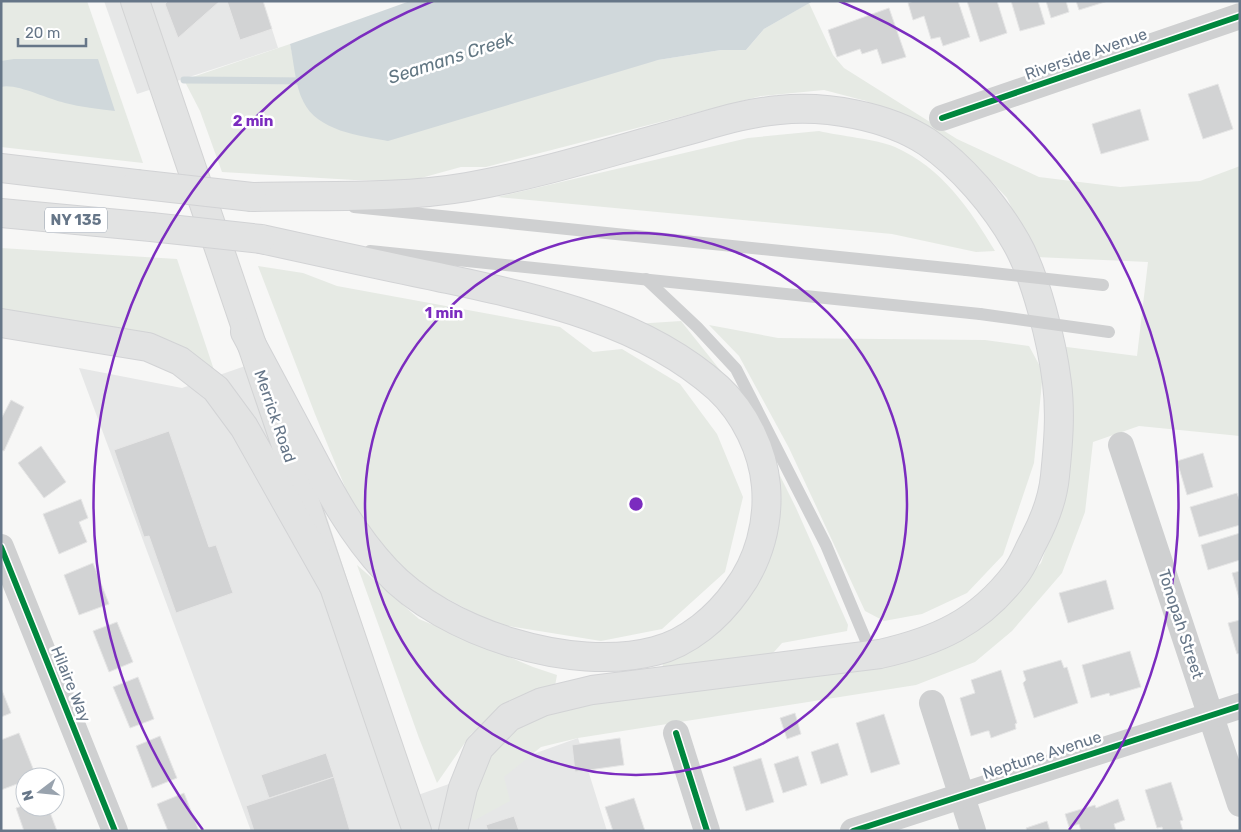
<svg xmlns="http://www.w3.org/2000/svg" width="1241" height="832" font-family="Rubik,sans-serif">
	<style>
		.built { fill: #e6e7e7 }
		.green { fill: #e6eae4 }
		.water { fill: #d0d8db }
		.lines { fill: none; stroke-linecap: round; stroke-linejoin: round }
		.stream { stroke: #d0d8db; stroke-width: 7 }
		.building { fill: #d2d3d4; stroke: #e6e6e6 }
		.primary-casing { stroke: #d2d3d4; stroke-width: 30 }
		.highway-casing { stroke: #d2d3d5; stroke-width: 30 }
		.lane { stroke: #cfd0d1; stroke-width: 12 }
		.street { stroke: #cfd0d1; stroke-width: 26 }
		.primary { stroke: #e2e3e3; stroke-width: 28 }
		.highway { stroke: #e2e3e3; stroke-width: 28 }
		.highway-bridge-casing { stroke: #d2d3d5; stroke-width: 30; stroke-linecap: butt }
		.lane-bridge { stroke: #cfd0d1; stroke-width: 12 }
		.highway-bridge { stroke: #e2e3e3; stroke-width: 28 }
		.cycleway-casing { stroke: #fff; stroke-width: 9 }
		.cycleway { stroke: #00873e; stroke-width: 6 }
		.ring { fill: none; stroke: #7b2cbf; stroke-width: 2.5 }
		.labels { text-anchor: middle; dominant-baseline: central; stroke-width: 5; stroke-linejoin: round; paint-order: stroke }
		.shield { fill: #fff; stroke: #949fac; stroke-width: 1 }
		.shield-label { font-size: 15px; font-weight: bold; fill: #667688 }
		.street-label { font-size: 16px; fill: #667688; stroke: #fff }
		.water-label { font-size: 18px; font-style: italic; fill: #627783; stroke: #fff }
		.centre { fill: #7b2cbf; stroke: #fff; stroke-width: 2.5 }
		.ring-label { font-size: 15px; text-anchor: middle; font-weight: bold; fill: #7b2cbf; stroke: #fff; stroke-width: 5; stroke-linejoin: round; paint-order: stroke }
	</style>
	<rect width="100%" height="100%" fill="#f7f7f6"/>
	<g class="built">
		<polygon points="104,1 263,1 278,48 137,94"/>
		<polygon points="274,356 418,795 578,738 607,831 251,831 79,368 182,388"/>
	</g>
	<g class="green">
		<polygon points="1,1 87,1 143,163 1,147"/>
		<polygon points="809,3 833,55 844,68 957,139 1039,177 1120,187 1200,181 1240,166 1240,436 1139,426 1093,442 1085,512 1062,573 1012,631 975,662 916,685 578,738 541,747 504,777 510,801 473,821 469,806 495,743 526,719 572,705 880,665 991,613 1041,563 1066,492 1066,367 1059,346 1137,356 1148,262 1036,257 1007,198 979,168 932,133 866,101 824,90 761,96 486,167 461,167 410,181 354,180 222,172 200,111 184,80 290,44 303,101 658,60 721,50 746,50 764,29"/>
		<path d="M819,131C840,136 876,139 895,147C942,168 969,208 995,251L976,252L892,234L497,197L748,138Z"/>
		<polygon points="1,248 177,259 217,379 1,315"/>
		<polygon points="258,266 303,273 337,286 560,327 593,352 622,349 680,384 717,434 743,497 725,572 662,629 601,641 495,624 412,580 363,531 315,414"/>
		<polygon points="681,321 740,395 796,508 848,625 847,631 782,643 766,661 664,672 661,656 738,605 763,449 635,324"/>
		<polygon points="709,325 778,338 985,340 1029,346 1043,372 1034,463 1003,555 967,593 922,614 884,621 865,611 789,448 739,356"/>
		<polygon points="357,565 419,619 533,667 557,675 555,686 511,702 471,734 437,783 419,738"/>
	</g>
	<g class="water">
		<path d="M410,1H813L764,29L746,50H721L658,60L388,141C360,136 317,131 303,101C295,85 294,62 290,44Z"/>
		<path d="M14,59H98L115,111C98,109 81,107 65,103C47,99 16,83 1,87V61Z"/>
	</g>
	<g class="lines">
		<polyline class="stream" points="184,80 306,81"/>
	</g>
	<g class="building">
		<polygon points="168,1 220,1 178,38 165,4"/>
		<polygon points="227,1 263,1 272,29 240,40"/>
		<polygon points="914,1 958,1 970,37 943,46 940,37 931,39 924,16 913,20 908,3"/>
		<polygon points="967,1 997,1 1007,33 980,42"/>
		<polygon points="1011,1 1038,1 1045,24 1020,31"/>
		<polygon points="1046,1 1066,1 1069,12 1051,18"/>
		<polygon points="1076,1 1108,1 1079,10"/>
		<polygon points="889,8 906,57 882,64 877,49 862,54 860,49 837,57 828,30"/>
		<polygon points="1218,84 1233,129 1203,139 1188,94"/>
		<polygon points="1140,109 1149,140 1101,154 1092,124"/>
		<polygon points="11,400 24,407 4,451 1,450 1,419"/>
		<polygon points="169,431 209,547 216,545 233,593 176,613 149,536 144,537 114,450"/>
		<polygon points="41,446 66,482 44,498 18,463"/>
		<polygon points="1203,453 1213,487 1187,495 1177,461"/>
		<polygon points="1237,493 1240,502 1240,525 1199,537 1190,507"/>
		<polygon points="81,499 88,518 79,522 87,542 59,554 43,514"/>
		<polygon points="1240,533 1240,560 1208,570 1201,545"/>
		<polygon points="93,563 109,604 79,615 64,575"/>
		<polygon points="1240,571 1240,598 1239,598 1232,573"/>
		<polygon points="1106,580 1114,609 1068,623 1059,593"/>
		<polygon points="1240,620 1240,653 1237,654 1228,623"/>
		<polygon points="117,622 133,662 109,672 93,631"/>
		<polygon points="1130,651 1141,687 1110,696 1109,693 1091,698 1082,665"/>
		<polygon points="1061,660 1064,668 1067,667 1078,703 1034,718 1023,683 1026,680 1023,671"/>
		<polygon points="1001,670 1017,723 1015,724 1016,729 991,738 989,731 987,731 971,736 960,698 975,693 971,680"/>
		<polygon points="138,677 154,719 130,728 113,687"/>
		<polygon points="1,688 11,713 1,717"/>
		<polygon points="795,713 801,734 787,739 780,718"/>
		<polygon points="884,714 900,764 871,773 856,723"/>
		<polygon points="19,733 36,776 25,777 25,781 1,790 1,740"/>
		<polygon points="160,736 177,778 152,788 136,746"/>
		<polygon points="620,738 624,765 575,772 572,745"/>
		<polygon points="838,743 848,775 821,784 811,752"/>
		<polygon points="326,753 334,777 269,798 261,775"/>
		<polygon points="798,756 807,785 783,793 774,764"/>
		<polygon points="761,758 774,802 746,811 733,767"/>
		<polygon points="334,777 350,831 254,831 246,806"/>
		<polygon points="1171,782 1183,820 1180,821 1183,831 1163,831 1162,827 1157,828 1145,790"/>
		<polygon points="184,793 199,831 168,831 157,804"/>
		<polygon points="634,798 645,831 613,831 605,807"/>
		<polygon points="1118,799 1125,820 1114,824 1116,831 1081,831 1079,824 1069,827 1065,814 1095,805 1096,808"/>
		<polygon points="25,805 25,807 48,807 57,831 24,831 16,808"/>
		<polygon points="514,816 519,831 488,831 486,825"/>
		<polygon points="1047,821 1050,831 1027,831 1026,828"/>
	</g>
	<g class="lines">
		<defs>
			<polyline id="primary" points="135,1 417,831"/>
			<g id="highway">
				<polyline points="1,168 136,184"/>
				<path d="M252,197C323,195 397,199 467,187C537,175 606,153 675,134C709,125 743,113 779,110C826,105 887,116 927,142C962,166 995,205 1016,242C1036,277 1052,342 1057,383C1061,414 1058,446 1055,476C1053,497 1044,521 1034,540C1028,551 1023,565 1015,575C978,623 937,641 880,654L592,690L542,702L509,717L479,748L463,788L453,831"/>
				<polyline points="1,213 151,227"/>
				<polyline points="1,323 148,347 180,361 216,389 244,427 333,585"/>
				<path d="M245,332C266,371 287,410 307,448C330,492 352,534 386,570C444,633 572,673 655,651C688,643 718,617 737,590C759,560 769,523 766,486C763,451 745,413 718,388C641,319 535,298 438,277C379,265 320,252 261,239"/>
			</g>
		</defs>
		<use href="#primary" class="primary-casing"/>
		<use href="#highway" class="highway-casing"/>
		<g class="lane">
			<polyline points="354,207 966,270"/>
			<polyline points="370,251 980,314"/>
			<polyline points="646,279 697,327 736,369 826,545 872,655"/>
		</g>
		<g class="street">
			<polyline points="942,118 1240,16"/>
			<polyline points="1121,445 1240,804"/>
			<polyline points="1,547 115,831"/>
			<polyline points="932,703 973,831"/>
			<polyline points="676,733 707,831"/>
			<polyline points="853,831 1240,706"/>
		</g>
		<use href="#primary" class="primary"/>
		<use href="#highway" class="highway"/>
		<defs>
			<g id="highway-bridge">
				<polyline points="136,184 252,197"/>
				<polyline points="151,227 261,239"/>
			</g>
		</defs>
		<use href="#highway-bridge" class="highway-bridge-casing"/>
		<g class="lane-bridge">
			<polyline points="966,270 1103,285"/>
			<polyline points="980,314 1109,332"/>
		</g>
		<use href="#highway-bridge" class="highway-bridge"/>
		<defs>
			<g id="cycleway">
				<polyline points="942,118 1240,16"/>
				<polyline points="1,547 115,831"/>
				<polyline points="676,733 707,831"/>
				<polyline points="853,831 1240,706"/>
			</g>
		</defs>
		<use href="#cycleway" class="cycleway-casing"/>
		<use href="#cycleway" class="cycleway"/>
	</g>
	<g class="ring">
		<circle cx="636" cy="504" r="271"/>
		<path d="M203 830A542 542 0 0 1 433 1M839 1A542 542 0 0 1 1069 830"/>
	</g>
	<g class="labels">
		<rect class="shield" x="45" y="207.5" width="62" height="25" rx="4"/>
		<g class="shield-label">
			<text x="76" y="220">NY 135</text>
		</g>
		<g class="street-label">
			<text transform="translate(1086 54) rotate(-19)">Riverside Avenue</text>
			<text transform="translate(275 416) rotate(71)">Merrick Road</text>
			<text transform="translate(1181 624) rotate(72)">Tonopah Street</text>
			<text transform="translate(71 684) rotate(68)">Hilaire Way</text>
			<text transform="translate(1042 755) rotate(-18)">Neptune Avenue</text>
		</g>
		<g class="water-label">
			<text transform="translate(451 58) rotate(-18)">Seamans Creek</text>
		</g>
	</g>
	<circle cx="636" cy="504" r="8" class="centre"/>
	<g class="ring-label">
		<text x="253" y="126">2 min</text>
		<text x="444" y="318">1 min</text>
	</g>
	<rect width="1241" height="832" fill="none" stroke="#667688" stroke-width="5"/>
	<g transform="translate(40 792) rotate(254)"><circle r="24" fill="#ffffff" stroke="#c2c8cf"/>
	<path d="M0-4L9 19L0 12L-9 19Z" fill="#99a3ae"/>
	<text y="-8" font-size="14" font-weight="bold" text-anchor="middle" fill="#667688">N</text>
	</g>
	<path d="M18 38v8h68v-8" fill="none" stroke="#667688" stroke-width="2.5"/>
	<text x="25" y="38" font-size="15" fill="#667688" stroke="#ffffff" stroke-width="4" paint-order="stroke">20 m</text>
</svg>
